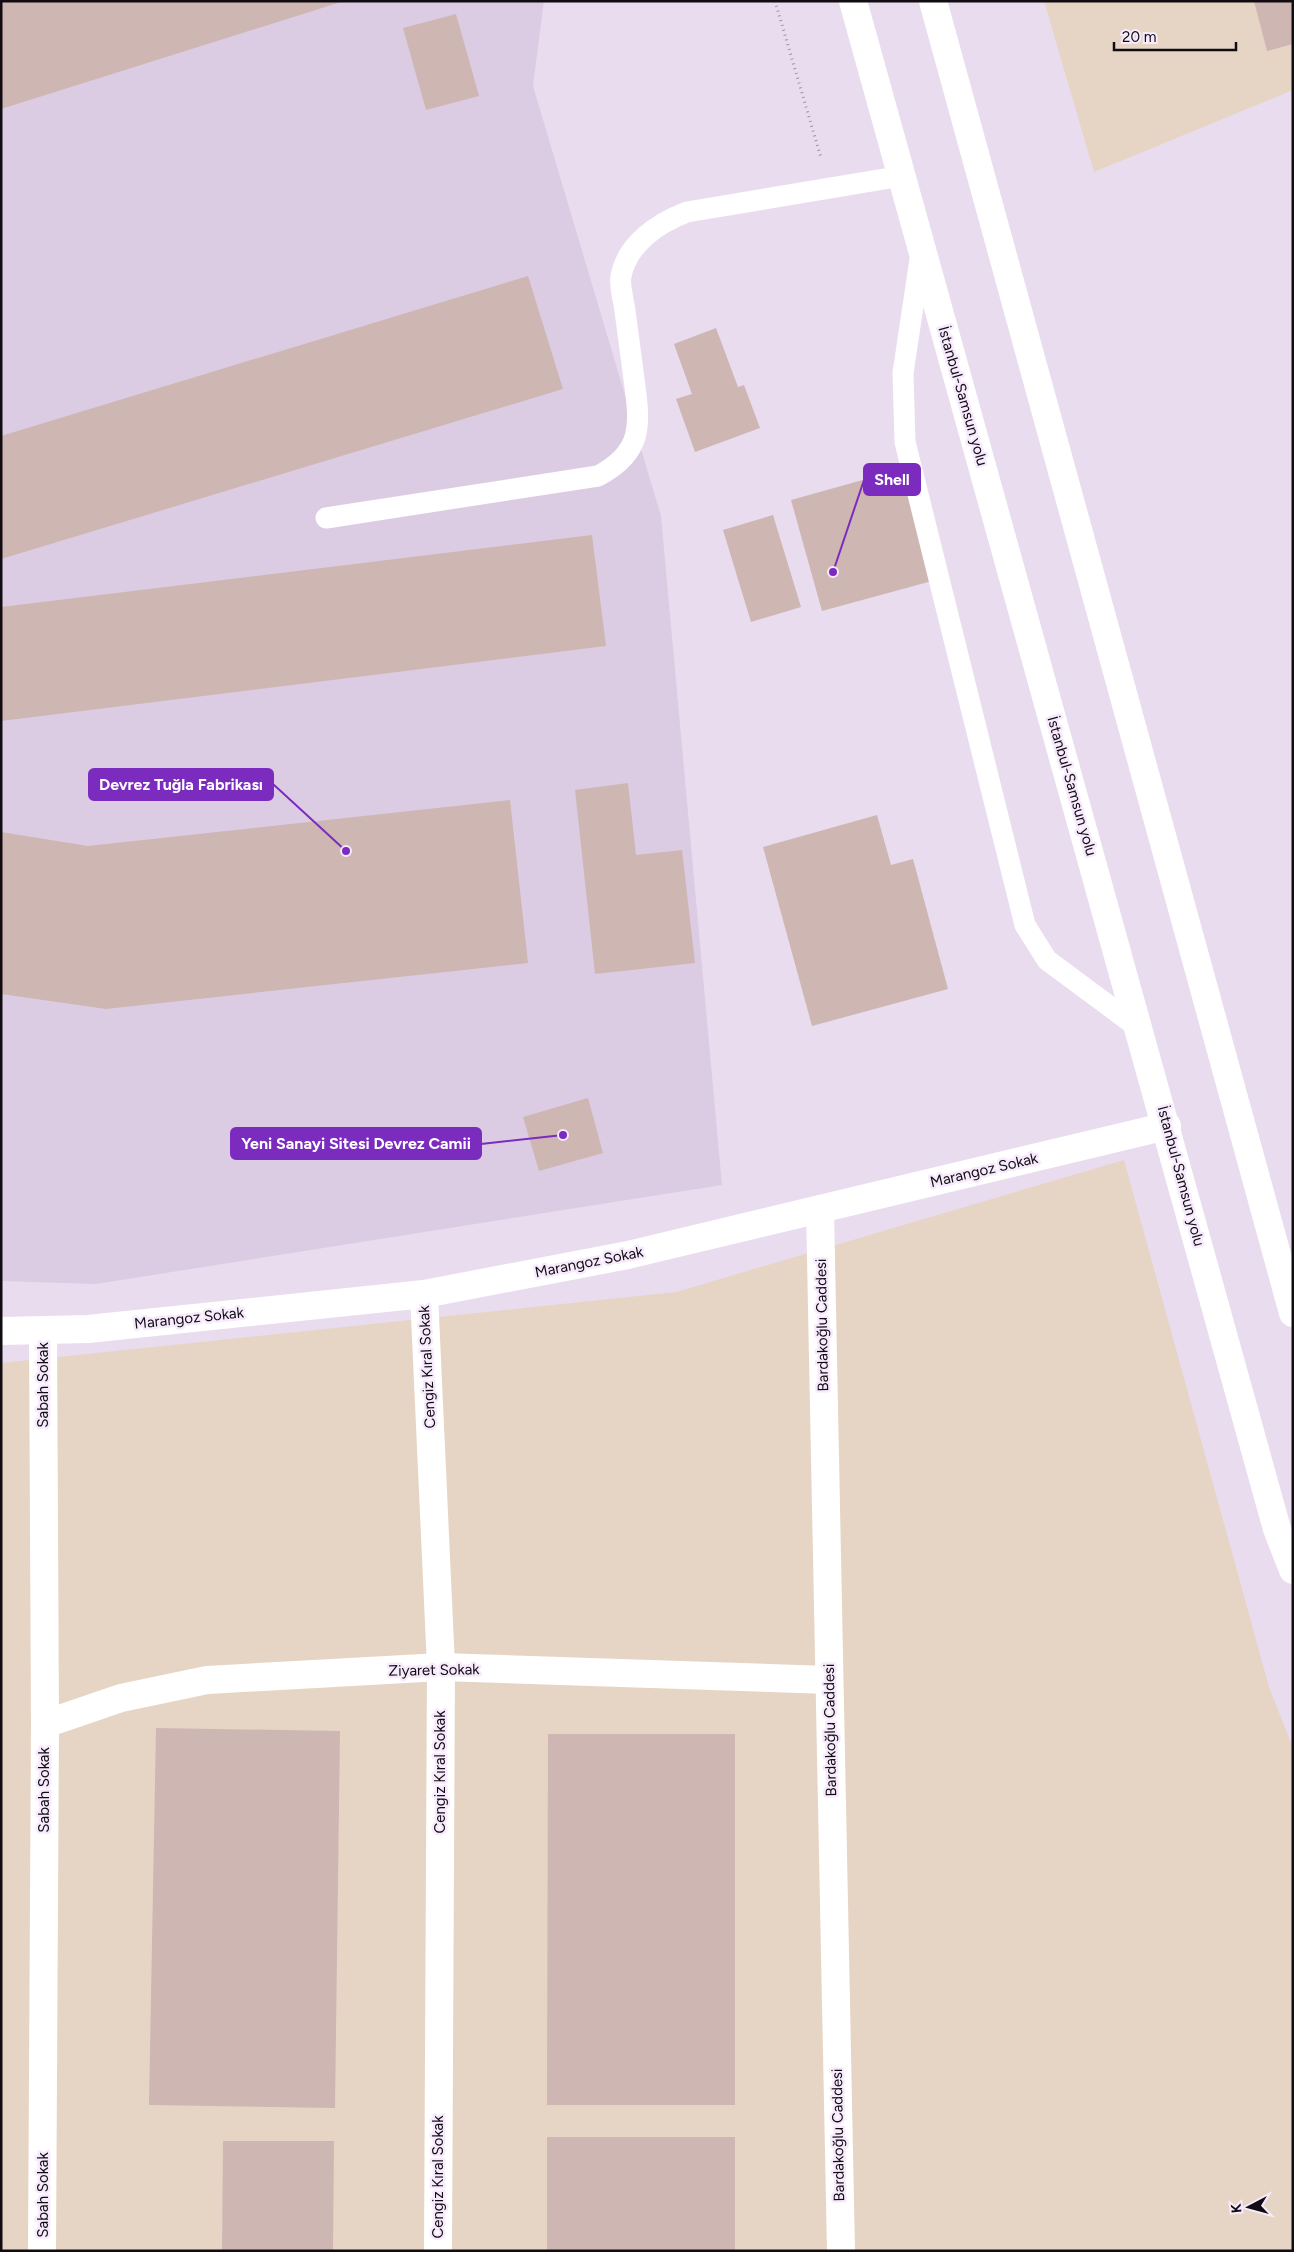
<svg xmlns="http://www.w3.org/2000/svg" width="1294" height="2252" font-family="Figtree,sans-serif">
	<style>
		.commercial { fill: #e6d5c4 }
		.built { fill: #dccce3 }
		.building { fill: #ceb6b3 }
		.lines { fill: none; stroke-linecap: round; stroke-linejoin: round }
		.path { stroke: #9d93a1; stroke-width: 3; stroke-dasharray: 1 4; stroke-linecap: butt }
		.service { stroke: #fff; stroke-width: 21 }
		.minor { stroke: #fff; stroke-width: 28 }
		.tertiary { stroke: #fff; stroke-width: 28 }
		.trunk { stroke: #fff; stroke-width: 28 }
		.labels { text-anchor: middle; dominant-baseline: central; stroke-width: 5; stroke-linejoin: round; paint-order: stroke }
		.street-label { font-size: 15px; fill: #100c12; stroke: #f7eafc }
		.leader { fill: none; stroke: #7b2cbf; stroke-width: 2 }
		.callout-dot { fill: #7b2cbf; stroke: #f7eafc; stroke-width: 2 }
		.callout { fill: #7b2cbf; stroke: #7b2cbf; stroke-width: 2 }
		.callout-label { font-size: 16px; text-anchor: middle; font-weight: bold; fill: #fff }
	</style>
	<rect width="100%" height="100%" fill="#e9dcef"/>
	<g class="commercial">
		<polygon points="1044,1 1293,1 1293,90 1094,172"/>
		<polygon points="1124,1160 1269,1687 1293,1748 1293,2251 1,2251 1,1363 676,1292"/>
	</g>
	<polygon class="built" points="1,1 544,1 533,86 661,516 722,1185 96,1284 1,1281"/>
	<g class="building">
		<polygon points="1,1 341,1 341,2 1,109"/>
		<polygon points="1254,1 1293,1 1293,44 1267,51"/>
		<polygon points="456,14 479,96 426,110 403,28"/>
		<polygon points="528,276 563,389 1,559 1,436"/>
		<polygon points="716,328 738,387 744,385 760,428 695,452 676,399 692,394 674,344"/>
		<polygon points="902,469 932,581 822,611 791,500"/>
		<polygon points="773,515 801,607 751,622 723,530"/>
		<polygon points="592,535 606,646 1,721 1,607"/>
		<polygon points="628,783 636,855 682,850 695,963 595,974 575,790"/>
		<polygon points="510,800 528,963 106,1009 1,994 1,832 88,846"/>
		<polygon points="877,815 891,865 913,859 948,989 812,1026 763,847"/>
		<polygon points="588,1098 603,1153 539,1171 523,1117"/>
		<polygon points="156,1728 340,1731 335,2108 149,2105"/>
		<polygon points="548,1734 735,1734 735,2105 547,2105"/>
		<rect x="547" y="2137" width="188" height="114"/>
		<polygon points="223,2141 334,2141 333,2251 222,2251"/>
	</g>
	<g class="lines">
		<polyline class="path" points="775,1 821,158"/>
		<g class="service">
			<polyline points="921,253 903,373 905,442 1025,925 1047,960 1140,1029"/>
			<path d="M326,518L598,476C644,452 640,424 634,379C631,356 628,333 625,311C624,301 619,286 621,276C627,244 658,223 687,212L902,176"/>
		</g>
		<g class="minor">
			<polyline points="424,1294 441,1667 438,2251"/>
			<polyline points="1,1331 88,1329 424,1294 628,1255 1167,1126"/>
			<polyline points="45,1724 121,1698 207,1680 441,1667 829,1680"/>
			<polyline points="42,2251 45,1724 43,1330"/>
		</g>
		<polyline class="tertiary" points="820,1209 841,2251"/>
		<g class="trunk">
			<polyline points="853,1 1277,1529 1293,1570"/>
			<polyline points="933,1 1293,1313"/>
		</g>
	</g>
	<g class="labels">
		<g class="street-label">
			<text transform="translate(963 396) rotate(74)">İstanbul-Samsun yolu</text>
			<text transform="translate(1072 786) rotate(74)">İstanbul-Samsun yolu</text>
			<text transform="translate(984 1170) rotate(-13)">Marangoz Sokak</text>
			<text transform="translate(1181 1176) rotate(75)">İstanbul-Samsun yolu</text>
			<text transform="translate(589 1262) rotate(-11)">Marangoz Sokak</text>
			<text transform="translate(189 1318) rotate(-6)">Marangoz Sokak</text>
			<text transform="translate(822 1325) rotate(-91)">Bardakoğlu Caddesi</text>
			<text transform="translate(427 1367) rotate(-93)">Cengiz Kıral Sokak</text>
			<text transform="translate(43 1385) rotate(-90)">Sabah Sokak</text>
			<text transform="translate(434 1670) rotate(-1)">Ziyaret Sokak</text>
			<text transform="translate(830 1730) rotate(-91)">Bardakoğlu Caddesi</text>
			<text transform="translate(440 1772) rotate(-90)">Cengiz Kıral Sokak</text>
			<text transform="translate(44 1790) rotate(-90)">Sabah Sokak</text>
			<text transform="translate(838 2135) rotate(-91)">Bardakoğlu Caddesi</text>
			<text transform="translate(438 2177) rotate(-90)">Cengiz Kıral Sokak</text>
			<text transform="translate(43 2195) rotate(-90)">Sabah Sokak</text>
		</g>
	</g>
	<path class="leader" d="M833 572L864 480M346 851L273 784M563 1135L481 1144"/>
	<g class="callout-dot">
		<circle cx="833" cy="572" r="5"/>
		<circle cx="346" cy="851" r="5"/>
		<circle cx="563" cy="1135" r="5"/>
	</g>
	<g class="callout">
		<rect x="864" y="464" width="56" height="31" rx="5"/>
		<rect x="89" y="769" width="184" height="31" rx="5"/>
		<rect x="231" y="1128" width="250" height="31" rx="5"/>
	</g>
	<g class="callout-label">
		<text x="892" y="485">Shell</text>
		<text x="181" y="790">Devrez Tuğla Fabrikası</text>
		<text x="356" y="1149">Yeni Sanayi Sitesi Devrez Camii</text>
	</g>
	<rect width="1294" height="2252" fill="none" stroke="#100c12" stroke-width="5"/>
	<g transform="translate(1249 2207) rotate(264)" stroke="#f7eafc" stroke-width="4" paint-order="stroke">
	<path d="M0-4L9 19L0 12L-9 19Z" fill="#100c12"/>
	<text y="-8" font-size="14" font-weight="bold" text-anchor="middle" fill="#100c12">K</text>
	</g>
	<path d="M1114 42v8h122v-8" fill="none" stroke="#100c12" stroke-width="2.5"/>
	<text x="1122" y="42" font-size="15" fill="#100c12" stroke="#f7eafc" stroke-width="4" paint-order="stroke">20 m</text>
</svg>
